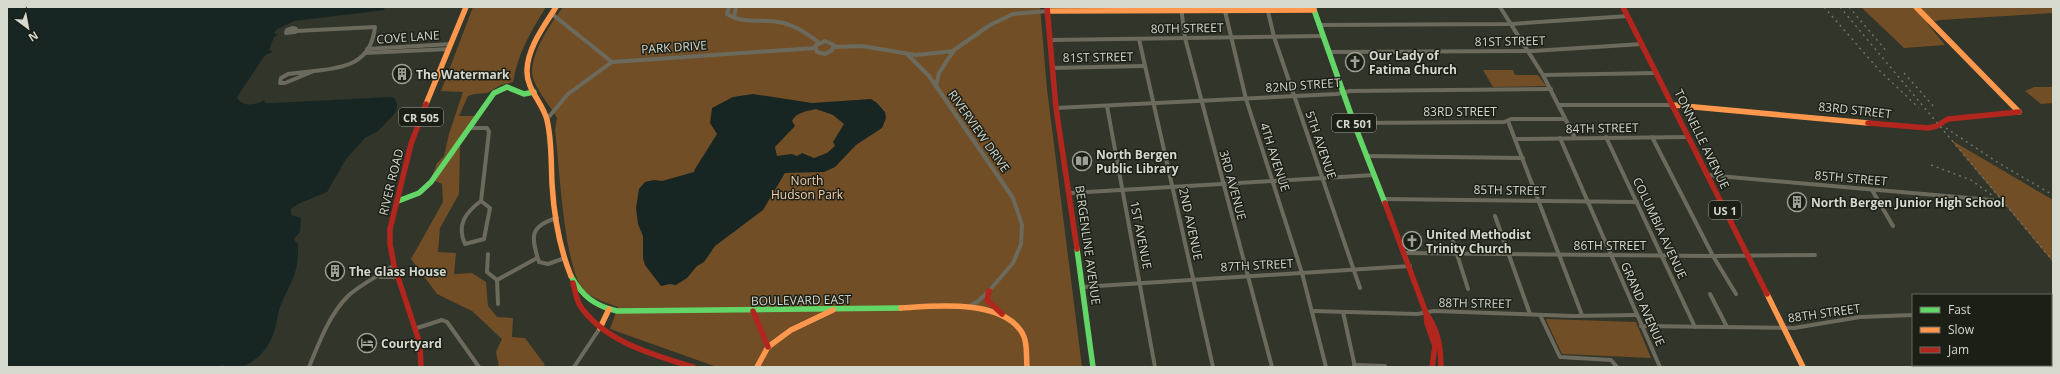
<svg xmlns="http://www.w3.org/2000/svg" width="2060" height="374" font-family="'Open Sans',sans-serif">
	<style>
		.green { fill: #724e26 }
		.water { fill: #172623; fill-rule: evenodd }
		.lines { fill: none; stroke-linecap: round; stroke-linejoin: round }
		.street { stroke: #6b6a5d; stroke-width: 4 }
		.fast { stroke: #63d668; stroke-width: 5.5 }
		.slow { stroke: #ff974d; stroke-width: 5.5 }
		.jam { stroke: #b3261e; stroke-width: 5.5 }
		.rail { stroke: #727268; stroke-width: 1.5; stroke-dasharray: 2 4; stroke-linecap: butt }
		.labels { text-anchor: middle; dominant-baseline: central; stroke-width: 3; stroke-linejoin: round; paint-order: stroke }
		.shield { fill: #1c1f16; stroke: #9ea197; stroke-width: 1 }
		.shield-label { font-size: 11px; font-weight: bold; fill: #d5d9ce }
		.street-label { font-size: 12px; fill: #d5d9ce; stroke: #1c1f16 }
		.poi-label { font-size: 12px; font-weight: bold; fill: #d5d9ce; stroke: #1c1f16; text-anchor: start }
		.park-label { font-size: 12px; fill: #f7d3b1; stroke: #1c1f16 }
	</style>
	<rect width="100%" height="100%" fill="#31352a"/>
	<g class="green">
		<path d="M473,7H546C531,31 518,53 513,82L501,85L487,93L474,94L468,96L459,116H478L460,145L459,194L440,228L438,252L456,253L454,274L472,273L486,282L488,306L497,317L513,318L512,337L525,338L545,365L541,367H499L496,352L502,339L472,311L437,294L411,259L443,202L442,184L431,179L437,163L444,156L449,134L463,92L441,91Z"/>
		<path d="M563,7H1040L1047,89L1082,367H717L610,329L618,307C607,303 590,298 583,289C564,267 559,162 555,130L557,118C550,106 539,93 534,81C525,60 551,23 563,7Z"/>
		<polygon points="1861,7 2053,7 2053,13 1940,20 1927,23 1945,45 1904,48"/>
		<polygon points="1483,70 1513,70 1515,75 1538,75 1546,86 1493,87"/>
		<polygon points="2034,87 2053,87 2053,103 2041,104 2025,91"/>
		<polygon points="1951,140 2053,200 2053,262"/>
		<polygon points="1547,319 1636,322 1651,358 1562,354 1546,320"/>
	</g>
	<g class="water">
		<path d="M7,7H385L384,10L294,21L276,30L274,33L278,35L274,37L269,50L272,51L271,53L267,54L263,58L237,97C242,108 256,105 264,100L265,103H272L392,97L394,98L397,104L396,112L378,131L365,138L346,159L327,192L298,204L291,209V215L301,218L300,232L294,238L295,242L298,243C298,250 298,258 297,265C294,280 284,295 279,310C277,316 277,323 275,329C268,353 247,374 222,365L220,367H7Z"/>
		<path d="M753,94L812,103L871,99L877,103L885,112L886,118L882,128L856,145L835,167L824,172L785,173L763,210L715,246L704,262L697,266L687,278L676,285L670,284L661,286L645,265L643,258V236L638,224L636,208L639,189L645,182L654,180L662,181L694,172L695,169L717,134L710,123L712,108L733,97ZM816,109L833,115L844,124L833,142L835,146L827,153L814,158L802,153L797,156L792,154L777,156L775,147L795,126L792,121C796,112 808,111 816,109Z"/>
	</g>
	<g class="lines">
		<g class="street">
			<path d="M729,7L727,14C743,24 760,19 778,22C794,24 807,33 819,43"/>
			<polyline points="1181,7 1185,38 1272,367"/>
			<polyline points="1224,7 1246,99 1302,273 1326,367"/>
			<polyline points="1267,7 1274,37 1360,288"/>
			<polyline points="1500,7 1543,75 1575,138"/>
			<polyline points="552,14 612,62 815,48"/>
			<polyline points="734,17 736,7"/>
			<polyline points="1320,25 1511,24 1628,16"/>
			<polygon points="293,28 296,29 295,32 286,33 287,30"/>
			<path d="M296,31L375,27C371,64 344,68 314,71"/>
			<polyline points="1139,39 1213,367"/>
			<polyline points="1050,40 1323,36"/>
			<polygon points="825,41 834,45 832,50 825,54 817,52 815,46"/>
			<polyline points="834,47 862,46 916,55 954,51"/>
			<polyline points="367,49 451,44"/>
			<polyline points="1329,52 1533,51 1642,44"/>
			<polyline points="365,53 449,49"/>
			<polyline points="907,54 929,76 936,86"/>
			<polyline points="1052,68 1144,66"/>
			<polygon points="314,71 285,83 280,83 281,78 288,74"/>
			<polyline points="1543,75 1657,73"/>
			<polyline points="1559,105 1672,105"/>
			<polyline points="1107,106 1155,367"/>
			<polyline points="1056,108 1337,94 1350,91 1551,89"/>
			<polyline points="547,119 568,94 612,62"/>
			<polyline points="1508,121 1582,315"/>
			<polyline points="1354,123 1504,122 1511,119 1565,119"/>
			<polyline points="470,128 487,128 489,132 481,201"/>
			<polyline points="1606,137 1695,327"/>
			<polyline points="1652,137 1713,256 1736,294"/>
			<polyline points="1560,138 1660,367"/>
			<polyline points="1516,139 1689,137"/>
			<polyline points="1366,156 1523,158"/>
			<polyline points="1707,175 1992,200"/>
			<polyline points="1872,190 1893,226"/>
			<polyline points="1070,193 1374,175"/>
			<polyline points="1384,199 1637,202"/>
			<path d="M481,201L490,208L484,239L465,244C456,225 466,212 481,201Z"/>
			<polyline points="1495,216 1530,314"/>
			<path d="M557,218C529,226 531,237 539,262L548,264L565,258"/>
			<polyline points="1450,232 1468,289"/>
			<polyline points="1405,253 1713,256 1815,255"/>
			<polyline points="488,254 487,272 497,280 498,304"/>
			<polyline points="380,277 398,277"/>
			<polyline points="497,280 537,258"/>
			<polyline points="1082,287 1410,266"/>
			<polyline points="1710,294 1727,327"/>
			<polyline points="968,307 977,302 989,291 1013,263 1021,244 1022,225 1013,198 936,86 939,73 954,50 990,25 1013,14 1048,11"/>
			<polyline points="1313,311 1417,314 1434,311 1573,316 1636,315"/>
			<polyline points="1343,312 1355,367"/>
			<polyline points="1540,315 1560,357 1611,360 1617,367"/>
			<polyline points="1641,326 1794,328 1860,317 1913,315"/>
			<polyline points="417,328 442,320 447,322 479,367"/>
			<polyline points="1354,365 1385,366"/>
			<path d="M309,367C319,343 329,315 348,296C361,284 379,276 394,265"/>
			<polyline points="574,367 600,328"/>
		</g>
		<g class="fast">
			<polyline points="1313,7 1355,126 1385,203"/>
			<polyline points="398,201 419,193 431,182 494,93 507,87 524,94 534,92"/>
			<polyline points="1077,249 1093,367"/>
			<path d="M571,276C582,296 595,306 617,311L901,308"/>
		</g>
		<g class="slow">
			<path d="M556,7C544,26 528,47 527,70C526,89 543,103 547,120C552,141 551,163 552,184C554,216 559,247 571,276"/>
			<polyline points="1916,7 2019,112"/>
			<polyline points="1048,11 1314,10"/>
			<polyline points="426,104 466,7"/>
			<polyline points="1673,105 1868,123"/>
			<polyline points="1767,294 1803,367"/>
			<path d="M901,308C935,306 999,299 1021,331C1028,341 1026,356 1027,367"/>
			<polyline points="600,328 609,309"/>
			<polyline points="757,367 768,347 791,330 833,310"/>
		</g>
		<g class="jam">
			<polyline points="1047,7 1056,108 1077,249"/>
			<polyline points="1623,7 1767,294"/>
			<polyline points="1868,123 1928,128 1937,126 1948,119 2019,112"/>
			<polyline points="1385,203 1426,313 1427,323 1435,346 1432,367"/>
			<path d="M573,283C575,290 576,297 579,304C602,341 654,355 693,367"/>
			<polyline points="989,291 987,300 1002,314"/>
			<polyline points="753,311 768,347"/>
			<path d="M1426,313C1438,330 1441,347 1441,367"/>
			<polyline points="421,367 420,344 394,265 390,244 390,229 411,144 426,104"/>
		</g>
		<g class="rail">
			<polyline points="1824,7 1880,71 1919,108"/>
			<polyline points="1840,7 2053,261"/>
			<polyline points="1849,7 1888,53"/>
			<polyline points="1904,73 1936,109"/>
			<polyline points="1946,128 1997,162 2053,195"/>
			<polyline points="1931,165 1971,180 1993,196"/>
		</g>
	</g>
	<defs>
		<symbol id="church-ring" viewBox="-11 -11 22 22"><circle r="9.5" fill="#1c1f16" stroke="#9ca095" stroke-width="1.5"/><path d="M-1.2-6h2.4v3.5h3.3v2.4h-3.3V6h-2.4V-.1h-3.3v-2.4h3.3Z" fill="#9ca095"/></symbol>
		<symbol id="building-ring" viewBox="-11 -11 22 22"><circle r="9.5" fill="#1c1f16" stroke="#9ca095" stroke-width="1.5"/><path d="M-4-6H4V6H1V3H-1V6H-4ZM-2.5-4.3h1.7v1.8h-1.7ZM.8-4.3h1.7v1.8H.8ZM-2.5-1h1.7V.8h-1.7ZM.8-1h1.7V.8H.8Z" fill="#9ca095"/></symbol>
		<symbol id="library-ring" viewBox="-11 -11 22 22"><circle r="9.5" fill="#1c1f16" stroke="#9ca095" stroke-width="1.5"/><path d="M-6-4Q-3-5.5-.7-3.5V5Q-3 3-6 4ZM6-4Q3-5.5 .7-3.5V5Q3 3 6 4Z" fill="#9ca095"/></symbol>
		<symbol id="hotel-ring" viewBox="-11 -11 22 22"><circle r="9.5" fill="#1c1f16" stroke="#9ca095" stroke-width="1.5"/><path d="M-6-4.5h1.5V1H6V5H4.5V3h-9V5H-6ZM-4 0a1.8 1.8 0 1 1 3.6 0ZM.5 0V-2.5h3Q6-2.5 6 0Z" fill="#9ca095"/></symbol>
	</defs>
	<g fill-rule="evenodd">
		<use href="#church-ring" x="1344" y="51" width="22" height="22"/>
		<use href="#building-ring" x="391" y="63" width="22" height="22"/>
		<use href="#library-ring" x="1071" y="150" width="22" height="22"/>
		<use href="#building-ring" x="1786" y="191" width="22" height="22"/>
		<use href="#church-ring" x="1401" y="230" width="22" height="22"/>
		<use href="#building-ring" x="324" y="260" width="22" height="22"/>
		<use href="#hotel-ring" x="356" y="332" width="22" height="22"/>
	</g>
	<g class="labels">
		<g class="shield">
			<rect x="399" y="108" width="44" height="18" rx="3"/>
			<rect x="1332" y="114" width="44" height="18" rx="3"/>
			<rect x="1709" y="201" width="32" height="18" rx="3"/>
		</g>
		<g class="shield-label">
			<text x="421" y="117">CR 505</text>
			<text x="1354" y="123">CR 501</text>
			<text x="1725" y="210">US 1</text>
		</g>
		<g class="street-label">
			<text transform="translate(1187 28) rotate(-1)">80TH STREET</text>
			<text transform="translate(408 37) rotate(-4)">COVE LANE</text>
			<text transform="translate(1510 41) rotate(-1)">81ST STREET</text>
			<text transform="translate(674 47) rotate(-4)">PARK DRIVE</text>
			<text transform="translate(1098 57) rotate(-1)">81ST STREET</text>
			<text transform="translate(1303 85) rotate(-4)">82ND STREET</text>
			<text transform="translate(1855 110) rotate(6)">83RD STREET</text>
			<text x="1460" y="111">83RD STREET</text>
			<text transform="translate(1602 128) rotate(-1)">84TH STREET</text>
			<text transform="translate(979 131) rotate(55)">RIVERVIEW DRIVE</text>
			<text transform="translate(1702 139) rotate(64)">TONNELLE AVENUE</text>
			<text transform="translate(1321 145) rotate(71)">5TH AVENUE</text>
			<text transform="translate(1275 157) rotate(72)">4TH AVENUE</text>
			<text transform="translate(1851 178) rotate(5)">85TH STREET</text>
			<text transform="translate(391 182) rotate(-76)">RIVER ROAD</text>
			<text transform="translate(1233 185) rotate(75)">3RD AVENUE</text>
			<text transform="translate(1510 190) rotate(1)">85TH STREET</text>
			<text transform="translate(1191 224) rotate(78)">2ND AVENUE</text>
			<text transform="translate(1660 228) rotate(65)">COLUMBIA AVENUE</text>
			<text transform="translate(1141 235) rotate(79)">1ST AVENUE</text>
			<text transform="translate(1088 245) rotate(82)">BERGENLINE AVENUE</text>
			<text x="1610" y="245">86TH STREET</text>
			<text transform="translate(1257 265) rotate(-3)">87TH STREET</text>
			<text transform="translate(801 300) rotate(-1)">BOULEVARD EAST</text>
			<text transform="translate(1475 303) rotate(1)">88TH STREET</text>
			<text transform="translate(1643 304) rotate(66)">GRAND AVENUE</text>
			<text transform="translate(1824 313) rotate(-8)">88TH STREET</text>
		</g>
		<g class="poi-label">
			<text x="1369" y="55">Our Lady of<tspan x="1369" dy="14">Fatima Church</tspan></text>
			<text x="416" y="74">The Watermark</text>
			<text x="1096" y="154">North Bergen<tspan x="1096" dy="14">Public Library</tspan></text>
			<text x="1811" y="202">North Bergen Junior High School</text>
			<text x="1426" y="234">United Methodist<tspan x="1426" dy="14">Trinity Church</tspan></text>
			<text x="349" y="271">The Glass House</text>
			<text x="381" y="343">Courtyard</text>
		</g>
		<g class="park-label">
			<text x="807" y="180">North<tspan x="807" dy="14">Hudson Park</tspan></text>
		</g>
	</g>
	<rect width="2060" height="374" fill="none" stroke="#d5d9ce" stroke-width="16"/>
	<rect x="1912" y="294" width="140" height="72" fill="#1c1f16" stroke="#666960"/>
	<rect x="1920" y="307" width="20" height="6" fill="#63d668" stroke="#666960"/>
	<text x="1948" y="314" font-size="12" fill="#d5d9ce">Fast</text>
	<rect x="1920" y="327" width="20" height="6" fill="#ff974d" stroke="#666960"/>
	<text x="1948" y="334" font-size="12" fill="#d5d9ce">Slow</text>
	<rect x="1920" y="347" width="20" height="6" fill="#b3261e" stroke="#666960"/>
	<text x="1948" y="354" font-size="12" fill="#d5d9ce">Jam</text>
	<g transform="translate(28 28) rotate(148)" stroke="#1c1f16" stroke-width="3" paint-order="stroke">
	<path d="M0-3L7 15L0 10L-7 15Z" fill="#d5d9ce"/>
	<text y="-6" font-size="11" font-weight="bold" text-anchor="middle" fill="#d5d9ce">N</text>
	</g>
</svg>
